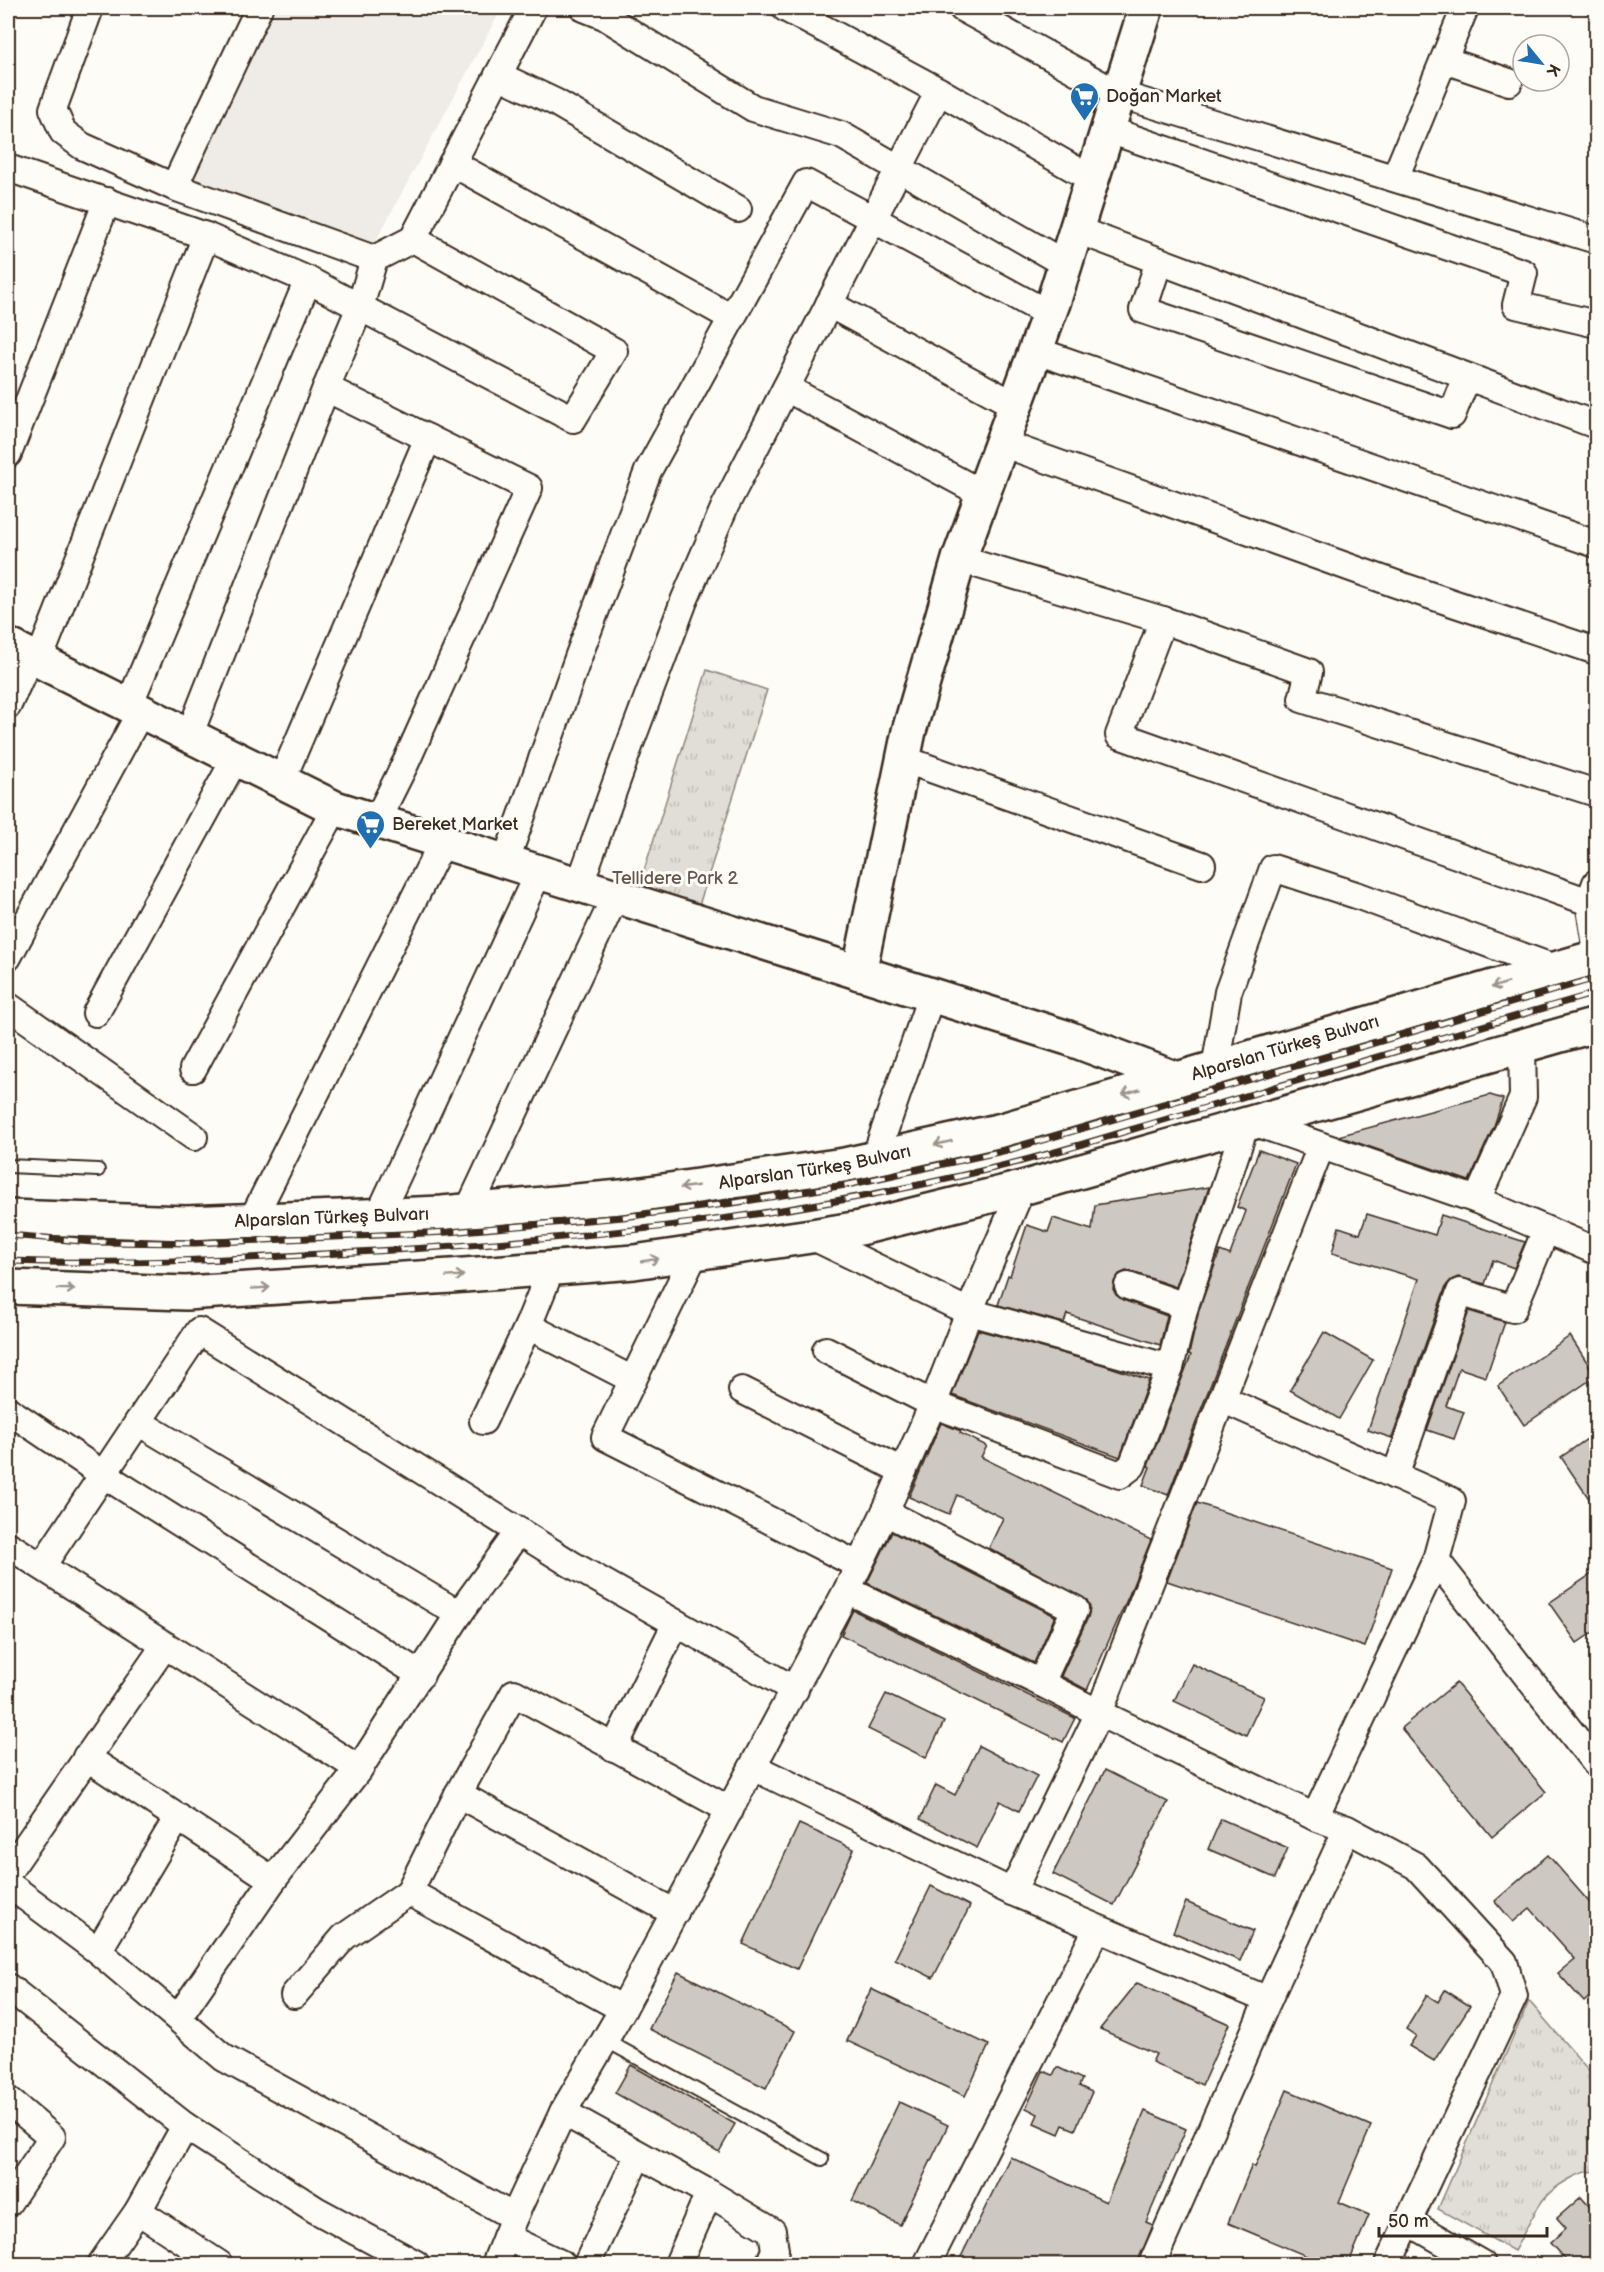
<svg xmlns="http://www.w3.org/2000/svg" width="1604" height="2272" font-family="'Balsamiq Sans',sans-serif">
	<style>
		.built { fill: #efece7 }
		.park { fill: url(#park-tufts); stroke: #8e847a; stroke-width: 1.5 }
		.building { fill: #cdc8c2; stroke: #3b2a1e; stroke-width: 1.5 }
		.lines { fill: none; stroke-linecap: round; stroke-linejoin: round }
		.lane-casing { stroke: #3b2a1e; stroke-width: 16 }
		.street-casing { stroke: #3b2a1e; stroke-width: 30 }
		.secondary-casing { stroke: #3b2a1e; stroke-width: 38 }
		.primary-casing { stroke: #3b2a1e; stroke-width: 38 }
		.lane { stroke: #fdfcf7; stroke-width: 12 }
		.street { stroke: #fdfcf7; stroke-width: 26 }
		.secondary { stroke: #fdfcf7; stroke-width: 33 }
		.primary { stroke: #fdfcf7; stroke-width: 33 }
		.rail-casing { stroke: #3b2a1e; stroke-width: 7 }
		.rail { stroke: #fdfcf7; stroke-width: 4.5; stroke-dasharray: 14; stroke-linecap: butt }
		.oneway { stroke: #9c938a }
		.labels { text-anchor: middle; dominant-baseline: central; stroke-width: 6; stroke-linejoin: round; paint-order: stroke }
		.poi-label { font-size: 18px; fill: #3b2a1e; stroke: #fdfcf7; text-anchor: start }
		.park-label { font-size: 18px; fill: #64574c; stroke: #fdfcf7 }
		.street-label { font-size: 18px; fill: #3b2a1e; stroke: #fdfcf7 }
	</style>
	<defs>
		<pattern id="park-tufts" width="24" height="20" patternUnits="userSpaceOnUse" patternTransform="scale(1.5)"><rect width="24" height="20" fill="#e1ded7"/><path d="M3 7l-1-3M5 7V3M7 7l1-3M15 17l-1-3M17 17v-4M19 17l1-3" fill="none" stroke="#c2bfb8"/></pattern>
	</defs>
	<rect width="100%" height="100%" fill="#fdfcf7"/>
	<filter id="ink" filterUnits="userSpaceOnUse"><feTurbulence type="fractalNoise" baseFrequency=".0167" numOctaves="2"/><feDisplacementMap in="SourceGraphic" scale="12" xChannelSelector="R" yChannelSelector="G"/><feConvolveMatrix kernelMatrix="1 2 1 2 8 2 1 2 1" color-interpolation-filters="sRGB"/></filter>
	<g filter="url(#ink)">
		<polygon class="built" points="266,8 502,8 373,246 191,179"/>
		<g class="park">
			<polygon points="707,670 767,690 695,918 635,899"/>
			<path d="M1529,2001L1596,2079V2172C1582,2168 1552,2188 1543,2200C1532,2215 1524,2234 1514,2251L1438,2209Z"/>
		</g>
		<g class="building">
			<polygon points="1490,1095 1503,1099 1494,1126 1469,1181 1338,1136"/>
			<polygon points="1259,1150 1296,1164 1168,1495 1143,1485 1150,1467 1148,1466 1191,1355 1189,1354 1199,1310 1212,1273 1220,1251 1230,1255 1246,1211 1237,1207"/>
			<polygon points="1209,1187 1176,1287 1132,1272 1126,1271 1119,1274 1114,1282 1113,1289 1116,1295 1123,1300 1167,1316 1160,1345 1067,1314 1064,1323 998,1305 1008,1275 1010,1276 1027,1225 1048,1232 1053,1218 1092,1230 1095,1205"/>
			<polygon points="1367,1214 1435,1235 1441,1215 1525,1242 1514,1268 1493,1260 1485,1284 1458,1277 1451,1280 1446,1286 1392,1438 1368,1430 1419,1279 1332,1253 1339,1227 1360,1234"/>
			<polygon points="1469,1311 1505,1322 1486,1377 1459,1368 1446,1406 1464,1412 1454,1439 1427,1430"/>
			<polygon points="978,1330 1104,1365 1149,1380 1120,1457 952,1395"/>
			<polygon points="1324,1332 1373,1360 1339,1419 1290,1390"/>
			<polygon points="1570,1336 1596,1376 1524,1425 1498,1386"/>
			<polygon points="941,1423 961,1431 960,1433 987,1446 981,1457 1151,1540 1129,1595 1087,1690 1061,1676 1089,1615 1090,1607 1087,1600 989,1548 1003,1518 957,1495 949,1514 909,1497"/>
			<polygon points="1596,1433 1596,1509 1561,1457"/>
			<polygon points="1197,1503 1392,1568 1365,1647 1167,1581"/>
			<polygon points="892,1532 1055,1616 1034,1663 867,1583"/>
			<polygon points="1596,1571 1596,1630 1577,1643 1549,1603"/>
			<polygon points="853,1610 1075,1718 1063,1742 841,1635"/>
			<polygon points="1192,1664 1264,1697 1246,1735 1174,1701"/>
			<polygon points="1456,1683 1546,1792 1492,1837 1401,1728"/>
			<polygon points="886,1694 944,1722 926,1758 868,1729"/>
			<polygon points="979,1746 1037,1776 1019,1811 1000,1801 977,1848 920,1819 936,1785 955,1795"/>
			<polygon points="1105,1770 1168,1802 1114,1905 1053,1874"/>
			<polygon points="1221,1819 1288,1848 1275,1878 1208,1849"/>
			<polygon points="799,1824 854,1849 797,1969 743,1944"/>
			<polygon points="1548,1855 1596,1910 1596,1991 1584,2002 1558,1973 1575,1959 1530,1908 1513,1922 1495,1901"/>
			<polygon points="931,1886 970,1906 933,1978 895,1959"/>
			<polygon points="1186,1902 1253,1931 1240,1961 1173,1932"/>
			<polygon points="678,1972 795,2031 766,2088 649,2029"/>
			<polygon points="1137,1983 1229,2024 1202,2085 1152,2062 1156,2054 1100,2029"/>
			<polygon points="871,1989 989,2045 965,2096 847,2041"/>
			<polygon points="1445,1990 1470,2006 1434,2061 1409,2046 1416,2036 1406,2029 1427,1995 1438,2002"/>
			<polygon points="631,2065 735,2124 719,2152 615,2093"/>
			<polygon points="1057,2067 1082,2079 1079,2086 1092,2092 1075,2130 1063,2125 1059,2134 1034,2123 1038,2114 1026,2108 1043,2071 1053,2075"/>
			<polygon points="1287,2090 1371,2126 1339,2202 1369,2215 1348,2265 1328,2265 1228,2223 1252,2165 1255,2167"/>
			<polygon points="899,2102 948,2125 900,2225 852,2201"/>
			<polygon points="1145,2111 1186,2129 1146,2222 1153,2225 1137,2265 957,2265 1010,2157 1106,2202"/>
			<polygon points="1581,2197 1596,2214 1596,2255 1586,2265 1570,2265 1550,2243 1566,2228 1557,2218"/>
		</g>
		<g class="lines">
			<defs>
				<g id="lane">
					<polyline points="8,1166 98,1170"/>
					<polyline points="605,2040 822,2159"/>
				</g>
				<g id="street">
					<polyline points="90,8 53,109 63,132 82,146 174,187 374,259"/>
					<polyline points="584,8 604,16 753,108 841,135 1065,264"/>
					<polyline points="785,8 939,91 1092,179"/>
					<polyline points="962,8 1118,94 1596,240"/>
					<polyline points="1444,60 1509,82"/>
					<polyline points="498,75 555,102 738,209"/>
					<polyline points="1106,129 1524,273 1516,305 1596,324"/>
					<polyline points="452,163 732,318"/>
					<polyline points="8,168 206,236 308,280 573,419 614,351 413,239"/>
					<polyline points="1395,178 1465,8"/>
					<polyline points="174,187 259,8"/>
					<polyline points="1077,230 1596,425"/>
					<polyline points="1159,261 1143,310 1452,415 1467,377"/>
					<polyline points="829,304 1015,405"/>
					<polyline points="1034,350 1596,544"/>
					<polyline points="326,388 529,488 406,762 376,822"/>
					<polyline points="786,388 983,494"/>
					<polyline points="1001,443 1396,584 1596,651"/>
					<polyline points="8,454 107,201"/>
					<polyline points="959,559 1163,620 1309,672 1302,699 1596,793"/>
					<polyline points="1163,620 1119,735 1589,902"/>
					<polyline points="39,660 206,236"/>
					<polyline points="8,705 30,656"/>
					<polyline points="129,705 308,280"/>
					<polyline points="189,736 326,388 360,307 374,259 413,239 533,8"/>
					<polyline points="903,759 1202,865"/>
					<polyline points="281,782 428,438"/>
					<polyline points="505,863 579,655 648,471 806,183 1049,314"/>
					<polyline points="1596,883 1589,902 1596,945"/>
					<polyline points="579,886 630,744 684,601 725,506 939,91"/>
					<polyline points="8,957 141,711"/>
					<polyline points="8,1006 194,1137"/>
					<polyline points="96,1013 235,759"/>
					<polyline points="1215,1068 1228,992 1273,868 1359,896 1557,969"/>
					<polyline points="193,1069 335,808"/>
					<polyline points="1253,1122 1477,1200 1596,1251"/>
					<polyline points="875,1158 931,996"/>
					<polyline points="1477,1200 1523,1097 1522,1046"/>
					<polyline points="468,1211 615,897"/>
					<polyline points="379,1215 538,873"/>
					<polyline points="252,1220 442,843"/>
					<polyline points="811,1236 969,1312 1170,1368"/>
					<polyline points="695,1253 605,1437 858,1565"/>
					<polyline points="551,1269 528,1326 633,1380"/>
					<polyline points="1128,1286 1185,1306"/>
					<polyline points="826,1350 933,1404 1120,1475 1132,1466 1170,1368 1185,1306 1245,1126"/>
					<polyline points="742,1390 903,1471"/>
					<polyline points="8,1410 104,1475 421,1675"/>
					<polyline points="483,1421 528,1326"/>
					<polyline points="138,1422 459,1614"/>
					<polyline points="1395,1476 1460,1292 1513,1309 1546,1230"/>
					<polyline points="885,1512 1075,1609 1041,1683"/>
					<polyline points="8,1545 359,1769"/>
					<polyline points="1436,1560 1596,1764"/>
					<polyline points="42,1566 199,1331 571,1564 795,1690"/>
					<polyline points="847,1590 1041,1683 1099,1713 1321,1146"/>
					<polyline points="614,1748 676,1623"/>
					<polyline points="86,1757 273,1880"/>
					<polyline points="753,1767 1012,1892 1268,2000"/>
					<polyline points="458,1794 675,1913"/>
					<polyline points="1347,1829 1416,1866 1504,1962 1514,1996 1388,2264"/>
					<polyline points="8,1872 165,1645"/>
					<polyline points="8,1884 98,1951 224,2058 514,2217"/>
					<polyline points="409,1892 623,2009"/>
					<polyline points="1012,1892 1099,1713 1315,1817"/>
					<polyline points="98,1951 178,1817"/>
					<polyline points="8,1987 185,2126 316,2210 416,2264"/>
					<polyline points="294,1995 344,1937 409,1892 458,1794 514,1693 730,1810"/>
					<polyline points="178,2018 273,1880 359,1769 459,1614 519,1531"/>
					<polyline points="8,2100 52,2137 8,2203"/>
					<polyline points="563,2112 709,2193 678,2264"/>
					<polyline points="709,2193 772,2231 775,2250 769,2264"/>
					<polyline points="138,2211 219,2264"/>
					<polyline points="1407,2221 1482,2264"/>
					<polyline points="506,2237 562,2264"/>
					<polyline points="101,2264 138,2211 185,2126"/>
					<polyline points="495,2264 514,2217 563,2112 623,2009 847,1590 885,1512 933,1404 969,1312 1022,1188"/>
					<polyline points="587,2264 638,2155"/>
					<polyline points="927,2264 1097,1929"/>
					<polyline points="1152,2264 1268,2000 1347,1829 1315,1817 1436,1560 1452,1501 1222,1399"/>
				</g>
				<g id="secondary">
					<polyline points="8,645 335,808 1068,1038 1177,1079"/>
					<polyline points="859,973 909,731 959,559 1053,303 1146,8"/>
				</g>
				<g id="primary">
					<path id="s1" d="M8,1217L186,1223L442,1213L621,1197L844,1165L1002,1130L1596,957"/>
					<polyline points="8,1287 186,1293 451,1276 634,1262 811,1236 860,1228 1022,1188 1596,1025"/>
				</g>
			</defs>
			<use href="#lane" class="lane-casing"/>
			<use href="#street" class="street-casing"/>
			<use href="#secondary" class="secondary-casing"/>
			<use href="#primary" class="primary-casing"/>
			<use href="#lane" class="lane"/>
			<use href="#street" class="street"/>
			<use href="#secondary" class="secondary"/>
			<use href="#primary" class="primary"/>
			<defs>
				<g id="rail">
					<polyline points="8,1235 93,1242 195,1243 449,1232 623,1217 733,1203 852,1184 1012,1149 1596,978"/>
					<path d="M8,1261C125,1265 240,1259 357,1252C580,1240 802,1217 1018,1162C1078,1147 1138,1127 1198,1110C1331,1071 1463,1031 1596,993"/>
				</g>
			</defs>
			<use href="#rail" class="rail-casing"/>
			<use href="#rail" class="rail"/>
		</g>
		<defs><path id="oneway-shaft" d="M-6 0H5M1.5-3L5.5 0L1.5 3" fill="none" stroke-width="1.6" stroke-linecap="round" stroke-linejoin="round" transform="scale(1.5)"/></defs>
		<g class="oneway">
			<use href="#oneway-shaft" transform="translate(1500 985) rotate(164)"/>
			<use href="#oneway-shaft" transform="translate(1131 1092) rotate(164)"/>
			<use href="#oneway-shaft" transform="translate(943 1143) rotate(167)"/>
			<use href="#oneway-shaft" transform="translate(689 1187) rotate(172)"/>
			<use href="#oneway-shaft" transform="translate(650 1260) rotate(-9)"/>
			<use href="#oneway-shaft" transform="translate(455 1276) rotate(-4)"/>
			<use href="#oneway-shaft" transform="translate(261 1288) rotate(-4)"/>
			<use href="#oneway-shaft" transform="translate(66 1289) rotate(2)"/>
		</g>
	</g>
	<defs>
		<symbol id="supermarket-pin" viewBox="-11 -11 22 30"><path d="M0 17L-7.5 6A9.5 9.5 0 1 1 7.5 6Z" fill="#1f6fb2" stroke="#fdfcf7"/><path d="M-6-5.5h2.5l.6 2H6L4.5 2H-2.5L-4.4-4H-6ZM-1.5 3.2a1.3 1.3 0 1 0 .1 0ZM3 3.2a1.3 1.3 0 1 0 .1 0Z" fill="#fff"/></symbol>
	</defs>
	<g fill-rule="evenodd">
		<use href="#supermarket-pin" x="1068" y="80" width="33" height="45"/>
		<use href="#supermarket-pin" x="354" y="808" width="33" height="45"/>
	</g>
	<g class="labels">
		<g class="poi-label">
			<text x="1106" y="96">Doğan Market</text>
			<text x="392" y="824">Bereket Market</text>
		</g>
		<g class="park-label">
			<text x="675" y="878">Tellidere Park 2</text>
		</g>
		<g class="street-label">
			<text stroke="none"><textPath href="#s1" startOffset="1296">Alparslan Türkeş Bulvarı</textPath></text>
			<text stroke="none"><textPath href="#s1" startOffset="810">Alparslan Türkeş Bulvarı</textPath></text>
			<text stroke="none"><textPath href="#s1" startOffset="324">Alparslan Türkeş Bulvarı</textPath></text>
		</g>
	</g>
	<rect width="1604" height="2272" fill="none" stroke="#fdfcf7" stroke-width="30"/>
	<rect x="15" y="15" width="1574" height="2242" fill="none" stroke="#3b2a1e" stroke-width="2" filter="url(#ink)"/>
	<g transform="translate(1541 63) rotate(120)"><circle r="28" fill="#fdfcf7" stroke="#afa8a0" stroke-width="1.5"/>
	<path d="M0-4.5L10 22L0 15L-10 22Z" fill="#1f6fb2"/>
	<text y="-9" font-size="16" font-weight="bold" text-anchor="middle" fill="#3b2a1e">K</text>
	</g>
	<path d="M1379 2227v9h168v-9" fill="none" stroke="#3b2a1e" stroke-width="3"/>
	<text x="1388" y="2227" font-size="18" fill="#3b2a1e" stroke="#fdfcf7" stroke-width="4.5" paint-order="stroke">50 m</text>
</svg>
